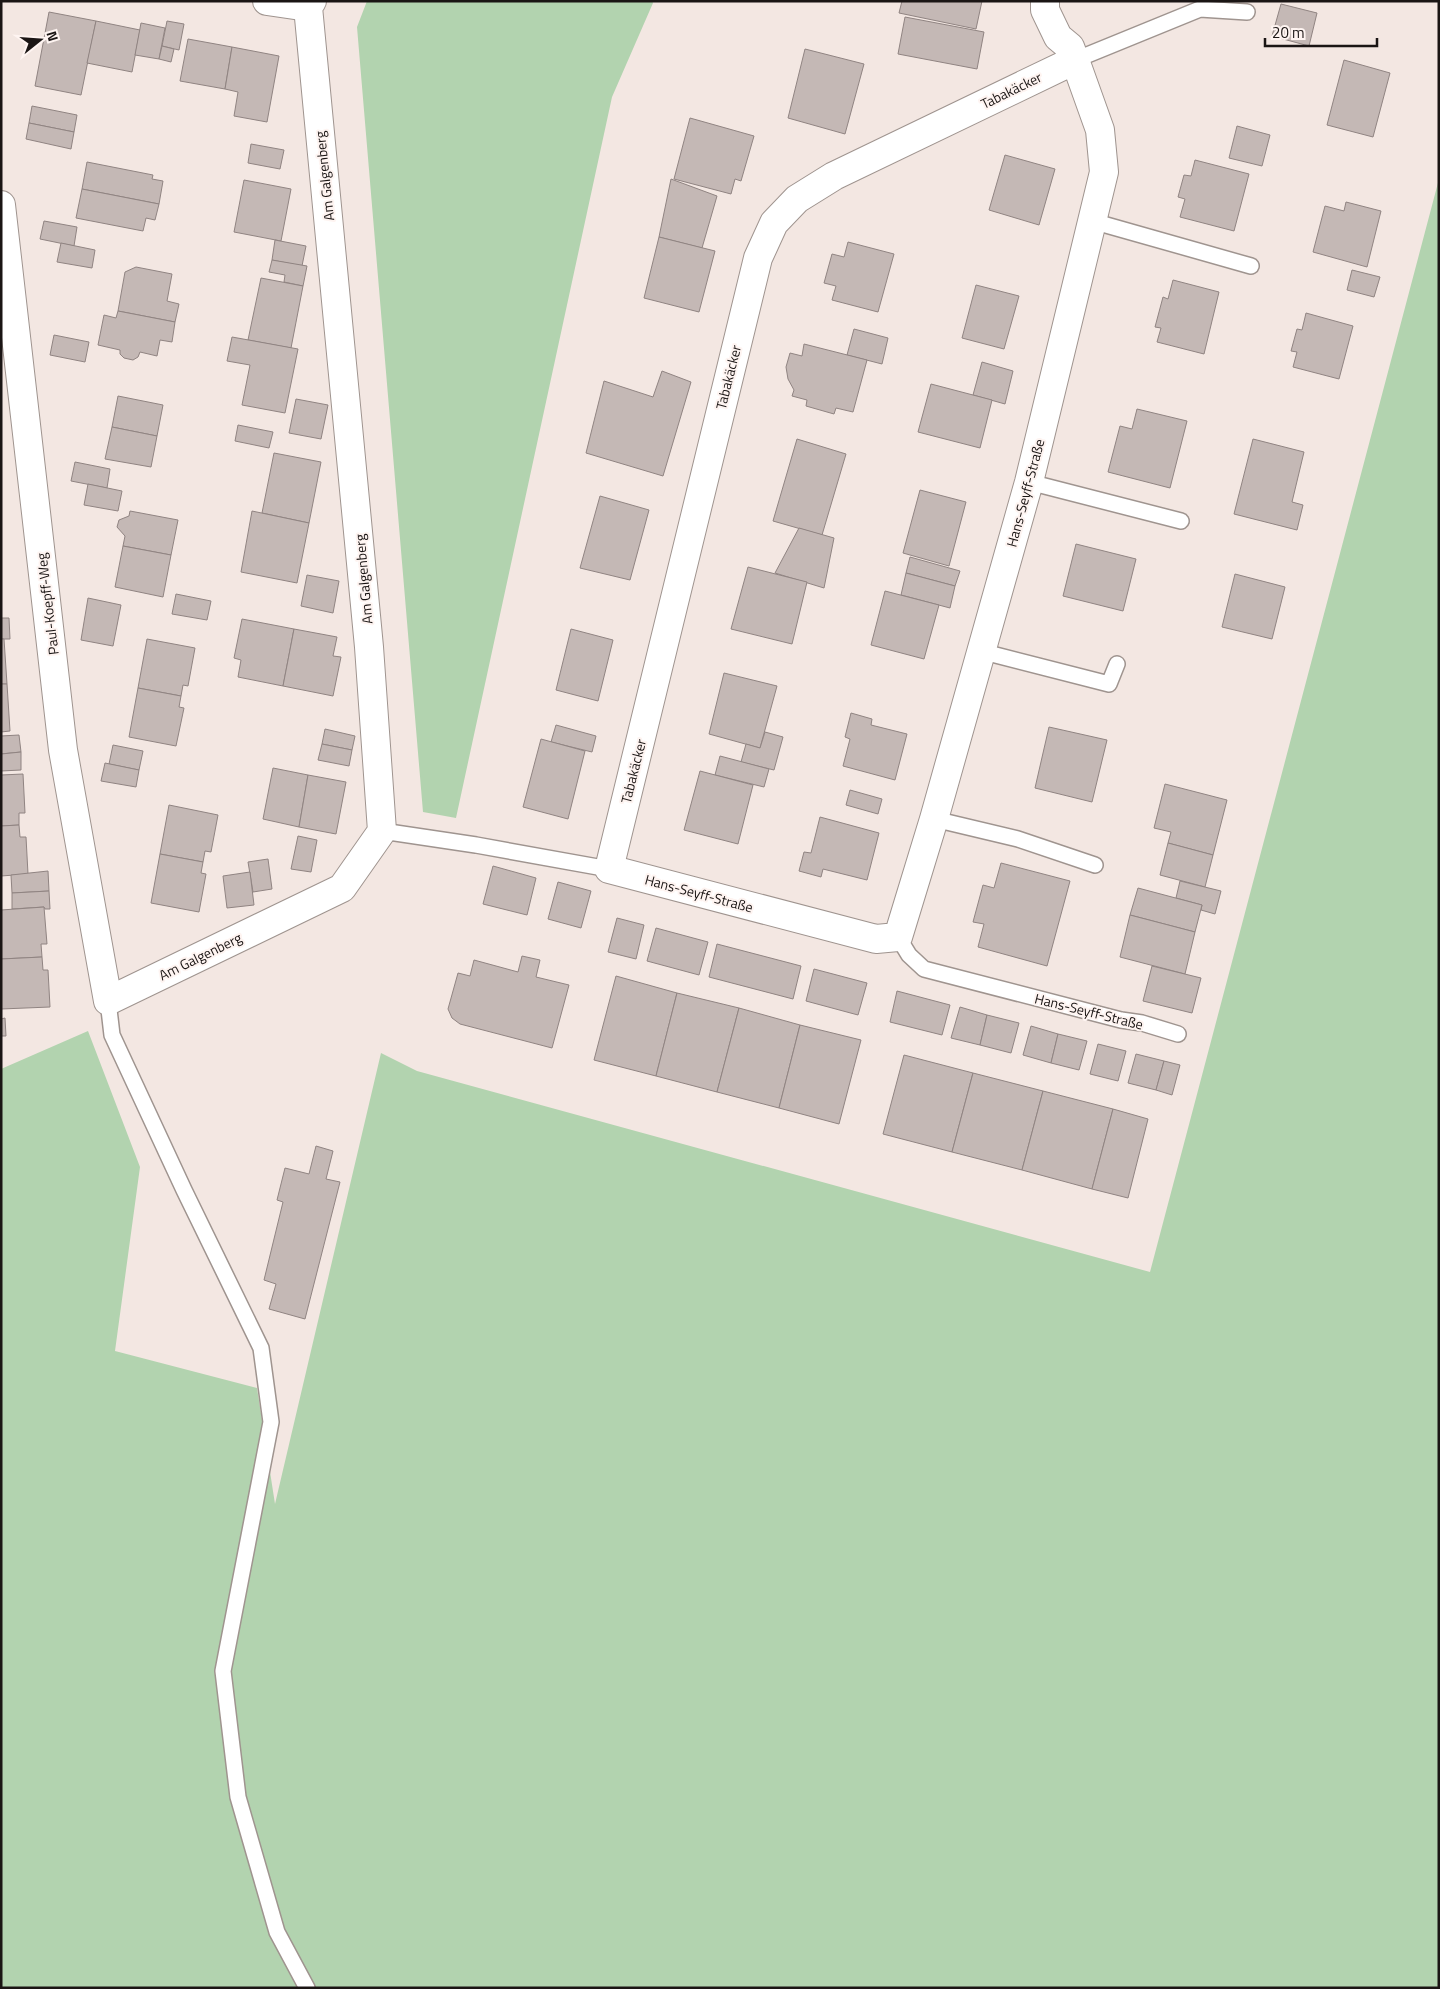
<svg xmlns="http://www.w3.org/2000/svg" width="1440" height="1989" font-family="'Titillium Web',sans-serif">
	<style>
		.green { fill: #b2d3af }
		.building { fill: #c4b8b5; stroke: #908482 }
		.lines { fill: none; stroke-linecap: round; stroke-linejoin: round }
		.service-casing { stroke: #9f948f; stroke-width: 18 }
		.minor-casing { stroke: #9f948f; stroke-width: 30 }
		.service { stroke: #fff; stroke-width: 15 }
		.minor { stroke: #fff; stroke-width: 28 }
		.labels { text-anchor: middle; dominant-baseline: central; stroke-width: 4; stroke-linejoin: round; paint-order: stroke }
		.street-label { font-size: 14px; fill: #1a1514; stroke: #fef4f1 }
	</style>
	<rect width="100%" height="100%" fill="#f3e7e2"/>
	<g class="green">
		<polygon points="367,1 652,1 653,3 612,97 456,818 423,812 357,27"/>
		<polygon points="1439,179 1439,1988 1,1988 1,1069 88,1031 140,1167 115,1351 257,1388 275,1504 381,1053 417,1071 1150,1272"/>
	</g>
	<g class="building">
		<polygon points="902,1 982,1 976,29 899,13"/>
		<polygon points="1281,4 1317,13 1309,46 1272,36"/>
		<polygon points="49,12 96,21 81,95 35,86"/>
		<polygon points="905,17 984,32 977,69 898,54"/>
		<polygon points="96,21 140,30 132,72 87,63"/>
		<polygon points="167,21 184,24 179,50 162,46"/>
		<polygon points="141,23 165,28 159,59 135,55"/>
		<polygon points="188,39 232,47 225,89 180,81"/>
		<polygon points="162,46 174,49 171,62 159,59"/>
		<polygon points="232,47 279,56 267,122 234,116 238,92 225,89"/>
		<polygon points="805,49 864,64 845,134 788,118"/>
		<polygon points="1344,60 1390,73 1373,137 1327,125"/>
		<polygon points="32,106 77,115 74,132 29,123"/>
		<polygon points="690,118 754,136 741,181 735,179 731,194 674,179"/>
		<polygon points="29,123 74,132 71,149 26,139"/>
		<polygon points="1237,126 1270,135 1262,166 1229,158"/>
		<polygon points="251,144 284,150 280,169 248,163"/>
		<polygon points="1005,155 1055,169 1039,225 989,210"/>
		<polygon points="1195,160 1249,174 1234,231 1180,217 1185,199 1178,197 1184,175 1191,176"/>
		<polygon points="87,162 153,175 152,179 163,181 159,204 82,189"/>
		<polygon points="671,179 717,196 702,248 659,237"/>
		<polygon points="244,180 291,189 281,241 234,232"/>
		<polygon points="82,189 159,204 155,220 146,218 143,231 76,218"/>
		<polygon points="1346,202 1381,211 1367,267 1313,252 1325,206 1344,211"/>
		<polygon points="44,221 77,227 74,246 40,239"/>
		<polygon points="659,237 715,251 699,312 644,298"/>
		<polygon points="275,240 306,246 302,266 272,260"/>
		<polygon points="848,242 894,254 878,312 832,300 836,286 824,283 832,254 844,257"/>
		<polygon points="61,243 95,250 92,268 57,262"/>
		<polygon points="272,260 307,266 303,286 284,282 285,275 269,272"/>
		<polygon points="136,267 172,274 167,301 179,304 175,322 118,311 125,272"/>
		<polygon points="1352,270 1380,277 1374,297 1347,290"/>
		<polygon points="261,278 303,286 291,348 248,340"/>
		<polygon points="1173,280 1219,292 1204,354 1157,342 1161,328 1155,327 1163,297 1168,299"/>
		<polygon points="976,285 1019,296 1004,349 962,338"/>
		<polygon points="118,311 175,322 172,342 160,340 157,356 140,352 138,357 133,360 124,358 120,354 120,350 98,345 104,315 116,318"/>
		<polygon points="1306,313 1353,326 1339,379 1293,367 1297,352 1291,351 1297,329 1302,330"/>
		<polygon points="854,329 888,338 882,364 847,355"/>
		<polygon points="54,335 89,342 85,362 50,355"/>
		<polygon points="232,337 298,349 285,413 242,405 250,365 227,361"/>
		<polygon points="804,344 867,360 853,412 836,408 834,414 806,406 807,400 792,396 794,390 788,379 786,367 790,353 802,356"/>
		<polygon points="982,362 1013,371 1005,404 973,395"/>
		<polygon points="662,371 691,382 663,476 586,453 604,381 653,397"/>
		<polygon points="931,384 992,400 980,448 918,432"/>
		<polygon points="118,396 163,405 157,436 112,427"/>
		<polygon points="296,399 328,405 321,439 289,433"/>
		<polygon points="1137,409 1187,421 1170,488 1108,472 1120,426 1132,429"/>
		<polygon points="238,425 273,432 269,448 235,441"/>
		<polygon points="112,427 157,436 151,467 105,459"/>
		<polygon points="797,439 846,454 822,535 773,521"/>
		<polygon points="1253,439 1304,452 1292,502 1303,505 1297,530 1234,514"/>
		<polygon points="274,453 321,462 309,523 262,513"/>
		<polygon points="75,462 110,469 107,488 71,481"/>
		<polygon points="88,484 122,491 118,511 84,505"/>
		<polygon points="920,490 966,502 949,566 903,553"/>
		<polygon points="600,496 649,510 630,580 580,568"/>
		<polygon points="130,511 178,520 171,555 123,546 125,536 117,527 119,520 129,516"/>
		<polygon points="252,511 309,523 297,583 241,572"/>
		<polygon points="799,528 834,538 824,588 775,573"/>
		<polygon points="1076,544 1136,559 1123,611 1063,596"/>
		<polygon points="123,546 171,555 163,597 115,587"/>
		<polygon points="910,557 960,571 955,586 906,573"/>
		<polygon points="748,567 807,582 792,644 731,629"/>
		<polygon points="906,573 955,586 950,608 901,595"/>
		<polygon points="1235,574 1285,587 1272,639 1222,627"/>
		<polygon points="307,575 339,581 333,613 301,606"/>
		<polygon points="885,591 939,605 924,659 871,645"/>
		<polygon points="176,594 211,601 207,620 172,614"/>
		<polygon points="88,598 121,605 113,646 81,640"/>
		<polygon points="1,618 9,618 10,639 1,639"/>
		<polygon points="242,619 294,629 283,686 238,677 241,660 234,658"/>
		<polygon points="294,629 337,637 333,656 341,657 333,696 283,686"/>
		<polygon points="571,629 613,640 598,701 556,690"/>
		<polygon points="1,639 4,639 7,684 1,684"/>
		<polygon points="147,639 195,648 188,686 183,685 181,696 138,688"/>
		<polygon points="724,673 777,686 760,748 709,734"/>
		<polygon points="1,684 7,684 10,731 1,732"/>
		<polygon points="138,688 181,696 179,707 184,708 176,746 129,737"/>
		<polygon points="851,713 872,719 871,725 907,734 895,780 843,766 850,739 845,737"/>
		<polygon points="556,725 596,736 592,752 551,742"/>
		<polygon points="1049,727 1107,740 1092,802 1035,788"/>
		<polygon points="325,729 355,736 352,750 322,744"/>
		<polygon points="765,732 783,737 774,770 741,762 746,744 760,748"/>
		<polygon points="19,735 21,752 1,754 1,736"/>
		<polygon points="541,739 585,751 568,819 523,807"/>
		<polygon points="322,744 352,750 349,766 318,760"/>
		<polygon points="113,745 143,751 139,770 109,764"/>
		<polygon points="21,752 21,770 1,771 1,754"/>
		<polygon points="720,756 769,769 764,787 715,775"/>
		<polygon points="105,763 139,770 136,787 101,781"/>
		<polygon points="273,768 308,775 299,827 263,819"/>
		<polygon points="700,771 753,785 738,844 684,830"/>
		<polygon points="23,774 25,813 19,813 19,825 1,826 1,775"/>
		<polygon points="308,775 346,782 336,834 299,827"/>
		<polygon points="1165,784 1227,800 1213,855 1168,843 1171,832 1154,828"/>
		<polygon points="850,790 882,799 878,814 846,805"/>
		<polygon points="169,805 218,815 211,852 205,851 203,862 160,854"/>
		<polygon points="820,817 879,833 867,880 823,869 821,877 799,871 804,852 811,853"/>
		<polygon points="19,825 20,837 26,837 28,874 1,876 1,826"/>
		<polygon points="298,836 317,840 311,872 291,869"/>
		<polygon points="1168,843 1213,855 1205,887 1160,875"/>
		<polygon points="160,854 203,862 201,873 206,874 199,912 151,903"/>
		<polygon points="268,859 272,889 253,892 248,862"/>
		<polygon points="1001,863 1070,881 1047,966 978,947 984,924 973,922 983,885 994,888"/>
		<polygon points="493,866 536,878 527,915 483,904"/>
		<polygon points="48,871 49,891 12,893 11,875"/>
		<polygon points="250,872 254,905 227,908 223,876"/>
		<polygon points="1180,881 1221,891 1215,914 1201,910 1202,905 1176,898"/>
		<polygon points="558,882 591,891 581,928 548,919"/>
		<polygon points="1138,888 1202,905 1195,932 1130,915"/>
		<polygon points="49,891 50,909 45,909 44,907 12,909 12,893"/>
		<polygon points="44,907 47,944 41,944 42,957 1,959 1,910"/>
		<polygon points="1130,915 1195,932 1185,974 1120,957"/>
		<polygon points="617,918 644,925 636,959 608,952"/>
		<polygon points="656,928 708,942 699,975 647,961"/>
		<polygon points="717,944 801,966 793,999 709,977"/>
		<polygon points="522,956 540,960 536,977 569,985 552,1048 460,1024 452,1018 448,1009 458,973 470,976 474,960 518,972"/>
		<polygon points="42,957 43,970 48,970 50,1007 1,1009 1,959"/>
		<polygon points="1152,966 1201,978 1192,1013 1143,1001"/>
		<polygon points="814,969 867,983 858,1015 806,1001"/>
		<polygon points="616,976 677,993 656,1076 594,1060"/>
		<polygon points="897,991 950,1005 942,1035 890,1022"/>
		<polygon points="677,993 739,1008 717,1092 656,1076"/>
		<polygon points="960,1007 987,1015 980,1045 951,1038"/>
		<polygon points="739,1008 800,1025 779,1108 717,1092"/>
		<polygon points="987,1015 1019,1023 1011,1053 980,1045"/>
		<polygon points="5,1018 6,1036 1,1036 1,1019"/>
		<polygon points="800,1025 861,1040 839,1124 779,1108"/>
		<polygon points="1031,1026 1058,1034 1051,1063 1023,1055"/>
		<polygon points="1058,1034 1087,1041 1079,1070 1051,1063"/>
		<polygon points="1098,1044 1126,1051 1118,1081 1090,1074"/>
		<polygon points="1136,1054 1164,1061 1156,1090 1128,1083"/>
		<polygon points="904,1055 973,1073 952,1152 883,1134"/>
		<polygon points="1164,1061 1180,1065 1172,1095 1156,1090"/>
		<polygon points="973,1073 1043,1091 1022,1170 952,1152"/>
		<polygon points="1043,1091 1113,1109 1092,1189 1022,1170"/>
		<polygon points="1113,1109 1148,1119 1128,1198 1092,1189"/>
		<polygon points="316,1146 333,1151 326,1179 340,1182 305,1319 269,1309 276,1284 264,1280 283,1202 277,1200 285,1168 309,1174"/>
	</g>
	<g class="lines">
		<defs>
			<g id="service">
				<polyline points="1075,60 1200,9 1247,12"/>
				<polyline points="1092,221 1251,266"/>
				<polyline points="1029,482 1181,521"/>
				<polyline points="980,651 1109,684 1117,664"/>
				<polyline points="934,819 1018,839 1095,865"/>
				<polyline points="382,831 476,845 609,869"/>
				<polyline points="898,937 909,955 924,969 1121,1020 1142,1023 1178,1034"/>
				<polyline points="108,1001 112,1035 184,1190 261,1348 271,1422 223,1671 238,1797 277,1932 307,1988"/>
			</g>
			<g id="minor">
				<polyline points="267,1 308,7"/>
				<polyline points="1045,1 1045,10 1058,37 1070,47 1075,60 1100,130 1104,172 1029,482 934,819 898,937 876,939 609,869 758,258 774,223 797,199 834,176 1075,60"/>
				<polyline points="1,205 63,750 108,1001 342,888 382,831 369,647 308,7 312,1"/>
			</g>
		</defs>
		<use href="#service" class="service-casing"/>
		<use href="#minor" class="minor-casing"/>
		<use href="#service" class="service"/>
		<use href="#minor" class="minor"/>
	</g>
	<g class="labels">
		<g class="street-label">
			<text transform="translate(1011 90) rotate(-26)">Tabakäcker</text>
			<text transform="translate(324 176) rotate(-96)">Am Galgenberg</text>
			<text transform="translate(728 377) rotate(-76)">Tabakäcker</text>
			<text transform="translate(1025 493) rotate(-75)">Hans-Seyff-Straße</text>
			<text transform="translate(363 579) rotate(-95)">Am Galgenberg</text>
			<text transform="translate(47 604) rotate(-97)">Paul-Koepff-Weg</text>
			<text transform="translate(633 771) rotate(-76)">Tabakäcker</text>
			<text transform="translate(699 893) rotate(15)">Hans-Seyff-Straße</text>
			<text transform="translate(200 956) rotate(-26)">Am Galgenberg</text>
			<text transform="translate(1089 1011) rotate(14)">Hans-Seyff-Straße</text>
		</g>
	</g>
	<rect width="1440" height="1989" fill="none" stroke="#1a1514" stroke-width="5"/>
	<g transform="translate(40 40) rotate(73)" stroke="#fef4f1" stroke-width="4" paint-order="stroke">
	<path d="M0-4L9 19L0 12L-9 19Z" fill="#1a1514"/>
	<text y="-8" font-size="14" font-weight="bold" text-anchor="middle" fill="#1a1514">N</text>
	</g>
	<path d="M1265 38v8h112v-8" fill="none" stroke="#1a1514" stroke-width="2.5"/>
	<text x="1272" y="38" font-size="15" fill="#1a1514" stroke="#fef4f1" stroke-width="4" paint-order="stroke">20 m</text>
</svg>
